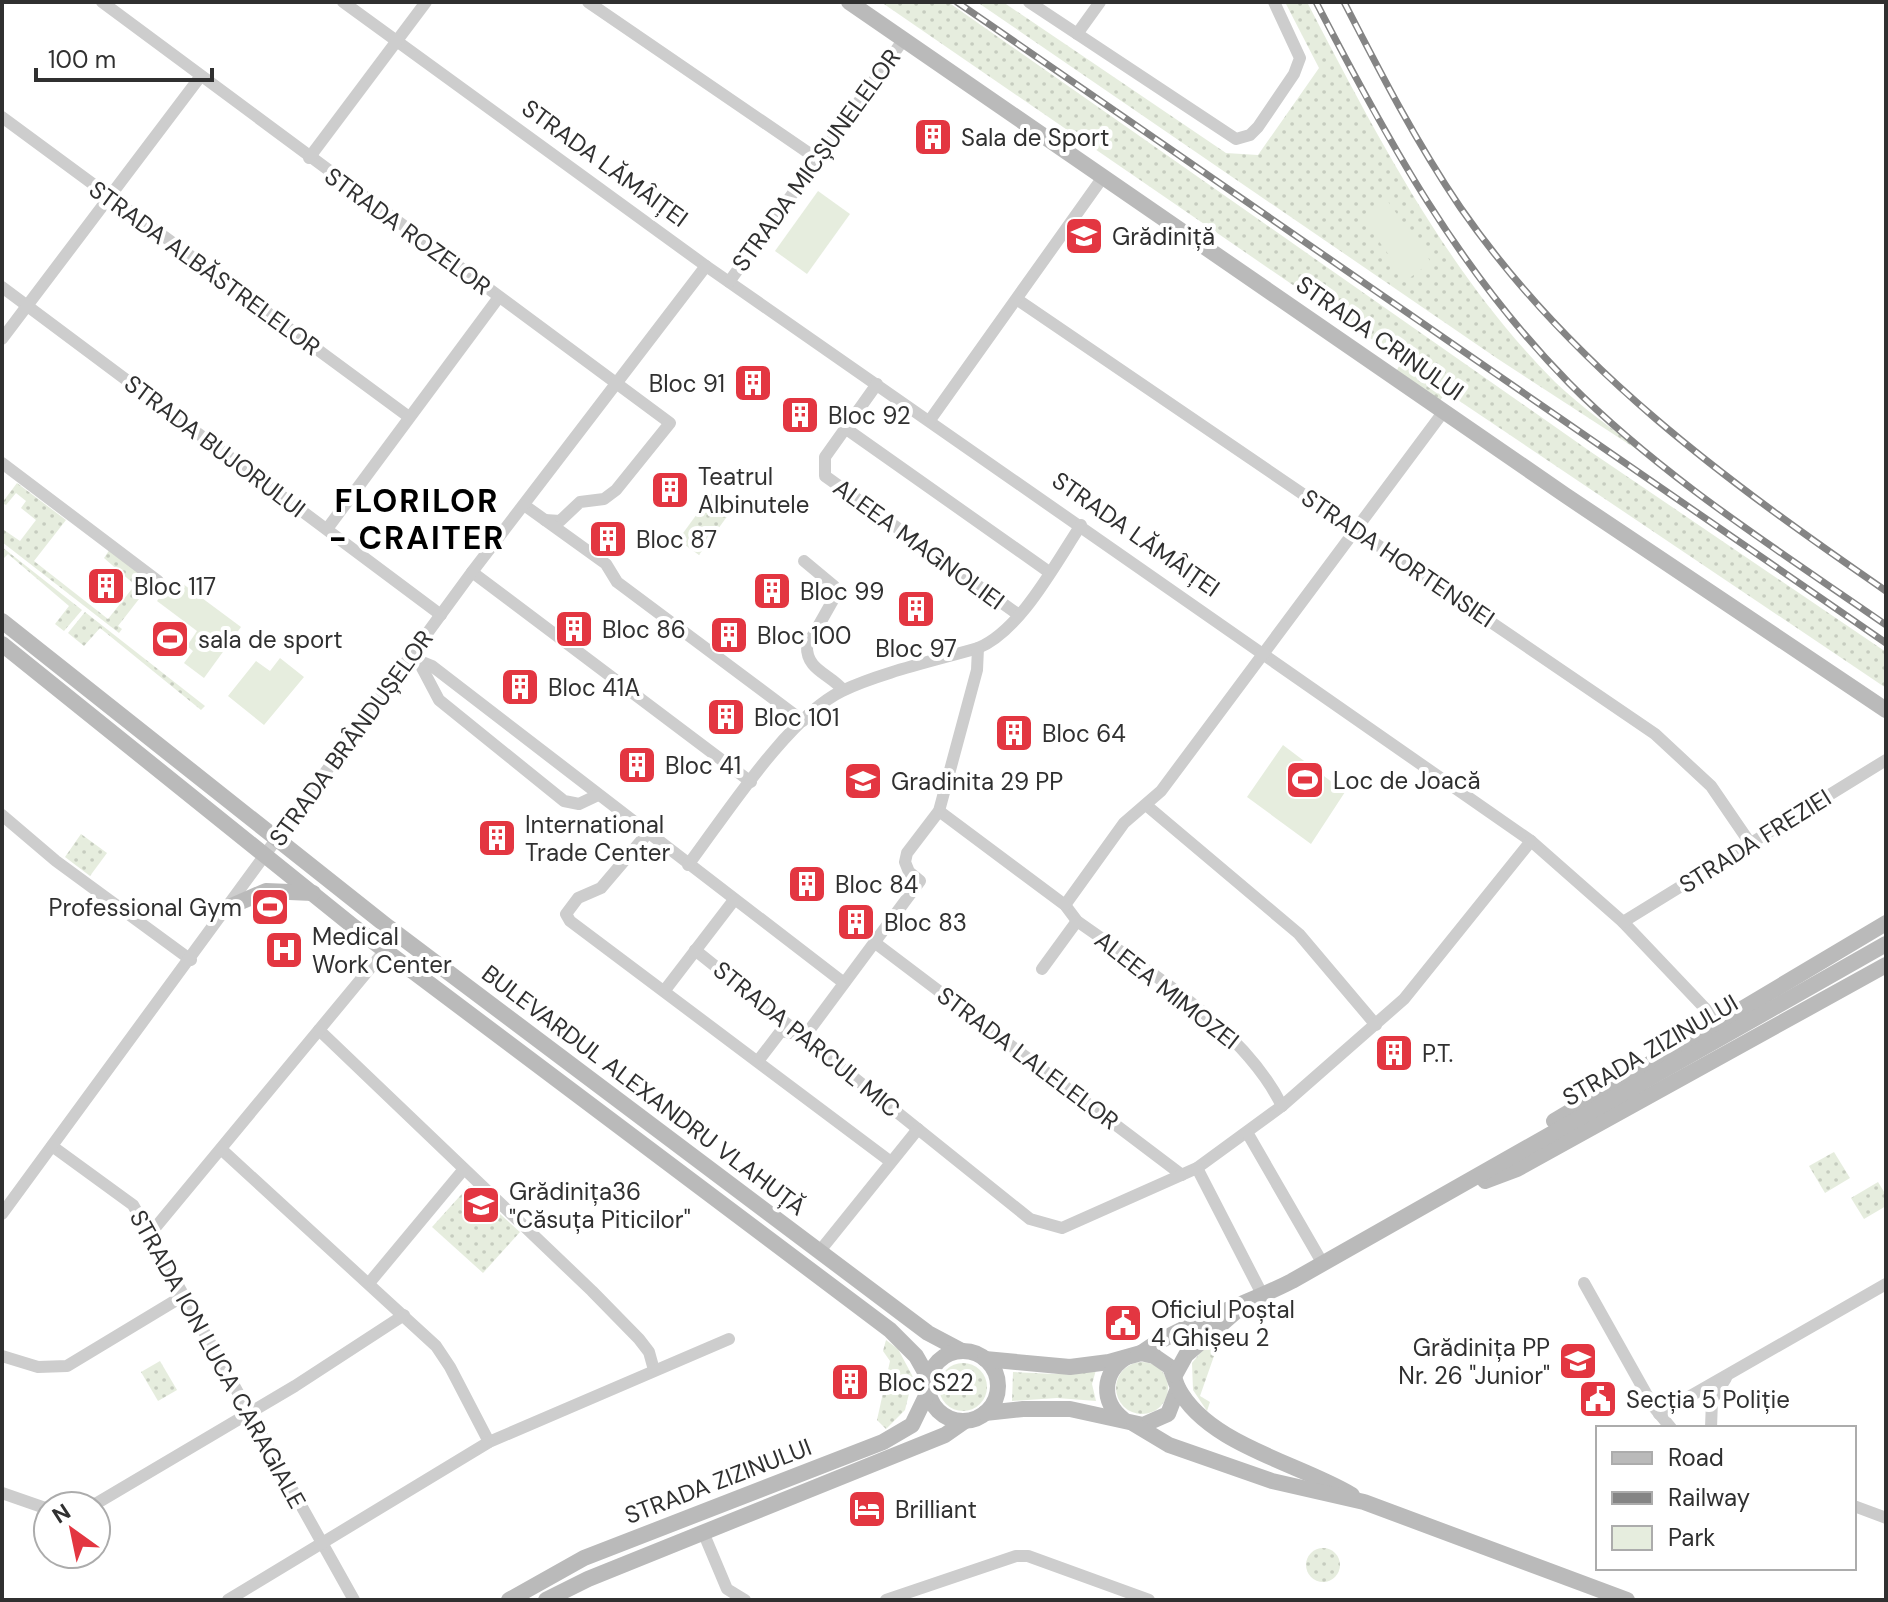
<svg xmlns="http://www.w3.org/2000/svg" width="1888" height="1602" font-family="'DM Sans',sans-serif">
	<style>
		.green { fill: url(#green-dots) }
		.pitch { fill: #e6edde }
		.lines { fill: none; stroke-linecap: round; stroke-linejoin: round }
		.street { stroke: #cdcdcd; stroke-width: 12 }
		.secondary { stroke: #bababa; stroke-width: 16 }
		.rail-casing { stroke: #858585; stroke-width: 7 }
		.rail { stroke: #fff; stroke-width: 4; stroke-dasharray: 12; stroke-linecap: butt }
		.labels { text-anchor: middle; dominant-baseline: central; stroke-width: 8; stroke-linejoin: round; paint-order: stroke }
		.poi-label { font-size: 24px; fill: #303030; stroke: #fff; text-anchor: start }
		.street-label { font-size: 24px; fill: #303030; stroke: #fff }
		.district-label { font-size: 32px; font-weight: bold; letter-spacing: 2px; fill: #000; stroke: #fff }
	</style>
	<defs>
		<pattern id="green-dots" width="8" height="8" patternUnits="userSpaceOnUse" patternTransform="scale(2)"><rect width="8" height="8" fill="#e6edde"/><path d="M2 2h.1M6 6h.1" fill="none" stroke="#c6ccbf" stroke-width="1.8" stroke-linecap="round"/></pattern>
	</defs>
	<rect width="100%" height="100%" fill="#fff"/>
	<g class="green">
		<polygon points="881,2 948,2 1591,452 1886,652 1886,688 1446,392 1439,402 1396,372 1402,360"/>
		<path d="M977,2H1003L1226,153L1258,155L1319,68L1285,2H1307C1376,134 1448,275 1555,382C1582,408 1615,430 1644,454L1498,359Z"/>
		<polygon points="17,483 66,520 34,561 108,619 135,585 104,558 110,549 153,581 118,626 122,629 119,633 2,542 4,530 20,541 36,520 21,508 26,501 16,493 6,505 2,503"/>
		<polygon points="713,492 734,507 699,555 678,540"/>
		<polygon points="2,547 82,610 64,631 55,624 69,606 8,554 2,560"/>
		<polygon points="85,612 205,706 201,710 100,628 84,646 68,633"/>
		<polygon points="81,834 107,853 90,876 65,857"/>
		<polygon points="1834,1152 1850,1178 1825,1193 1809,1166"/>
		<polygon points="1878,1182 1886,1195 1886,1206 1864,1219 1851,1198"/>
		<polygon points="469,1186 520,1232 483,1273 432,1227"/>
		<polygon points="1231,1330 1229,1335 1221,1336 1200,1396 1210,1402 1207,1411 1193,1390 1192,1363 1215,1335"/>
		<polygon points="886,1340 898,1349 913,1377 905,1410 886,1429 877,1420 890,1361 883,1351"/>
		<polygon points="160,1361 177,1390 158,1401 141,1372"/>
		<circle cx="1142" cy="1388" r="26"/>
		<circle cx="963" cy="1387" r="24"/>
		<polygon points="1096,1370 1092,1384 1096,1401 1057,1398 1012,1401 1013,1372 1055,1374"/>
		<circle cx="1323" cy="1565" r="17"/>
	</g>
	<g class="pitch">
		<polygon points="818,191 850,214 807,274 775,251"/>
		<polygon points="1387,200 1431,262 1407,280 1362,218"/>
		<polygon points="175,578 241,627 204,678 184,663 193,651 187,646 197,631 157,601"/>
		<polygon points="280,658 304,677 264,725 228,696 256,661 270,671"/>
		<polygon points="1283,745 1345,792 1311,844 1247,797"/>
	</g>
	<g class="lines">
		<g class="street">
			<polyline points="102,2 670,423 616,490 604,499 580,502 560,521 545,520"/>
			<polyline points="343,2 706,266 1531,841 1623,922 1718,1022"/>
			<polyline points="588,2 816,158"/>
			<polyline points="1029,2 1236,139 1250,135 1258,127 1294,74 1300,58 1274,2"/>
			<polyline points="1077,34 1100,2"/>
			<polyline points="2,117 409,417"/>
			<polyline points="309,158 426,2"/>
			<polyline points="729,282 904,39"/>
			<polyline points="2,287 441,615"/>
			<polyline points="1018,300 1655,734 1711,786 1750,843"/>
			<polyline points="2,339 200,77"/>
			<polyline points="877,384 825,457 825,476 1019,615"/>
			<polyline points="930,420 1103,177"/>
			<polyline points="845,428 1049,572"/>
			<polyline points="2,463 158,581"/>
			<polyline points="524,505 606,564 617,582 803,721"/>
			<polyline points="327,529 499,297"/>
			<path d="M804,561L834,586L837,593L807,646C806,670 830,674 843,690"/>
			<polyline points="472,572 751,782"/>
			<polyline points="410,657 432,666 844,983"/>
			<polyline points="420,664 439,700 564,801 579,804 598,795"/>
			<polyline points="1146,805 1299,934 1376,1025"/>
			<path d="M939,811L1065,905L1077,921C1148,972 1243,1027 1282,1106"/>
			<polyline points="2,815 56,861 191,960"/>
			<polyline points="647,834 601,888 578,898 566,914 570,921 891,1162"/>
			<path d="M688,865C725,816 788,717 842,691C879,673 937,660 978,648C1021,630 1055,564 1081,525"/>
			<polyline points="1065,905 1124,823 1161,791 1444,411"/>
			<polyline points="1623,922 1886,760"/>
			<polyline points="874,942 1182,1175"/>
			<polyline points="695,950 1030,1219 1062,1228 1197,1168 1282,1106 1404,999 1531,841"/>
			<polyline points="1042,969 1077,921"/>
			<polyline points="665,990 734,900"/>
			<polyline points="319,1030 592,1291 639,1339 649,1352 654,1370"/>
			<polyline points="805,1036 920,881 909,872 905,862 907,853 939,811 977,670 978,648"/>
			<polyline points="758,1061 781,1031 802,1035"/>
			<polyline points="1248,1134 1323,1264"/>
			<polyline points="52,1146 133,1205 354,1600"/>
			<polyline points="221,1149 436,1346 450,1367 489,1442"/>
			<polyline points="1197,1168 1263,1296"/>
			<polyline points="2,1214 472,572 706,266"/>
			<polyline points="150,1234 386,949"/>
			<polyline points="819,1252 918,1129"/>
			<polyline points="370,1282 464,1169"/>
			<polyline points="1584,1283 1653,1406 1671,1428"/>
			<polyline points="2,1356 38,1367 67,1366 183,1296"/>
			<polyline points="1659,1414 1886,1284"/>
			<polyline points="1711,1428 1712,1400 1726,1378"/>
			<polyline points="2,1493 48,1509"/>
			<polyline points="92,1506 295,1386 404,1315"/>
			<polyline points="1854,1506 1886,1518"/>
			<polyline points="703,1532 727,1589 745,1600"/>
			<polyline points="228,1600 489,1442 729,1339"/>
			<polyline points="886,1600 1016,1556 1028,1556 1149,1600"/>
		</g>
		<g class="secondary">
			<polyline points="849,2 1565,495 1886,710"/>
			<polyline points="2,621 388,927 928,1333 962,1351"/>
			<polyline points="2,644 354,927 890,1330 916,1356 929,1379"/>
			<polyline points="229,907 266,891 313,893"/>
			<polyline points="1554,1121 1886,923"/>
			<polyline points="1485,1181 1517,1169 1886,965"/>
			<circle cx="963" cy="1386" r="35"/>
			<path d="M1141,1353C1188,1321 1242,1307 1292,1281L1886,944"/>
			<polyline points="985,1359 1070,1367 1109,1362 1141,1353 1154,1356 1170,1367 1178,1388 1168,1414 1143,1425 1070,1409 1023,1409 985,1413"/>
			<polyline points="1175,1375 1186,1355 1240,1308"/>
			<path d="M1178,1388C1208,1445 1299,1463 1352,1495"/>
			<path d="M1123,1419C1101,1402 1102,1373 1125,1358"/>
			<polyline points="1134,1424 1169,1445 1272,1481 1364,1502 1627,1600"/>
			<polyline points="509,1600 584,1558 883,1442 912,1425 928,1392"/>
			<polyline points="546,1600 588,1579 945,1435 965,1421"/>
		</g>
		<defs>
			<g id="rail">
				<polyline points="957,2 1886,643"/>
				<path d="M1316,2C1388,141 1458,270 1569,383C1662,477 1778,550 1886,625"/>
				<path d="M1344,2C1380,72 1416,142 1460,207C1571,368 1728,482 1886,591"/>
			</g>
		</defs>
		<use href="#rail" class="rail-casing"/>
		<use href="#rail" class="rail"/>
	</g>
	<defs>
		<symbol id="building-square" viewBox="-11 -11 22 22"><rect x="-9" y="-9" width="18" height="18" rx="4" fill="#e33641" stroke="#fff"/><path d="M-4-6H4V6H1V3H-1V6H-4ZM-2.5-4.3h1.7v1.8h-1.7ZM.8-4.3h1.7v1.8H.8ZM-2.5-1h1.7V.8h-1.7ZM.8-1h1.7V.8H.8Z" fill="#fff"/></symbol>
		<symbol id="school-square" viewBox="-11 -11 22 22"><rect x="-9" y="-9" width="18" height="18" rx="4" fill="#e33641" stroke="#fff"/><path d="M0-5L7-2L0 1L-7-2ZM-4 1L0 2.5L4 1V4Q0 6-4 4Z" fill="#fff"/></symbol>
		<symbol id="stadium-square" viewBox="-11 -11 22 22"><rect x="-9" y="-9" width="18" height="18" rx="4" fill="#e33641" stroke="#fff"/><path d="M0-5a6.5 5 0 1 0 0 10a6.5 5 0 1 0 0-10ZM-3.5-1.8h7v3.6h-7Z" fill="#fff"/></symbol>
		<symbol id="hospital-square" viewBox="-11 -11 22 22"><rect x="-9" y="-9" width="18" height="18" rx="4" fill="#e33641" stroke="#fff"/><path d="M-5-5h3v3.5h4V-5h3V5h-3V1.5h-4V5h-3Z" fill="#fff"/></symbol>
		<symbol id="civic-square" viewBox="-11 -11 22 22"><rect x="-9" y="-9" width="18" height="18" rx="4" fill="#e33641" stroke="#fff"/><path d="M-.6-6.5H3V-4.5H.6V-3L4-1V1h2V6H-6V1h2V-1L-.6-3ZM-1.2 2.5V6h2.4V2.5Z" fill="#fff"/></symbol>
		<symbol id="hotel-square" viewBox="-11 -11 22 22"><rect x="-9" y="-9" width="18" height="18" rx="4" fill="#e33641" stroke="#fff"/><path d="M-6-4.5h1.5V1H6V5H4.5V3h-9V5H-6ZM-4 0a1.8 1.8 0 1 1 3.6 0ZM.5 0V-2.5h3Q6-2.5 6 0Z" fill="#fff"/></symbol>
	</defs>
	<g fill-rule="evenodd">
		<use href="#building-square" x="911" y="115" width="44" height="44"/>
		<use href="#school-square" x="1062" y="214" width="44" height="44"/>
		<use href="#building-square" x="731" y="361" width="44" height="44"/>
		<use href="#building-square" x="778" y="393" width="44" height="44"/>
		<use href="#building-square" x="648" y="468" width="44" height="44"/>
		<use href="#building-square" x="586" y="517" width="44" height="44"/>
		<use href="#building-square" x="84" y="564" width="44" height="44"/>
		<use href="#building-square" x="750" y="569" width="44" height="44"/>
		<use href="#building-square" x="894" y="587" width="44" height="44"/>
		<use href="#building-square" x="552" y="607" width="44" height="44"/>
		<use href="#building-square" x="707" y="613" width="44" height="44"/>
		<use href="#stadium-square" x="148" y="617" width="44" height="44"/>
		<use href="#building-square" x="498" y="665" width="44" height="44"/>
		<use href="#building-square" x="704" y="695" width="44" height="44"/>
		<use href="#building-square" x="992" y="711" width="44" height="44"/>
		<use href="#building-square" x="615" y="743" width="44" height="44"/>
		<use href="#stadium-square" x="1283" y="758" width="44" height="44"/>
		<use href="#school-square" x="841" y="759" width="44" height="44"/>
		<use href="#building-square" x="475" y="816" width="44" height="44"/>
		<use href="#building-square" x="785" y="862" width="44" height="44"/>
		<use href="#stadium-square" x="248" y="885" width="44" height="44"/>
		<use href="#building-square" x="834" y="900" width="44" height="44"/>
		<use href="#hospital-square" x="262" y="928" width="44" height="44"/>
		<use href="#building-square" x="1372" y="1031" width="44" height="44"/>
		<use href="#school-square" x="459" y="1183" width="44" height="44"/>
		<use href="#civic-square" x="1101" y="1301" width="44" height="44"/>
		<use href="#school-square" x="1556" y="1339" width="44" height="44"/>
		<use href="#building-square" x="828" y="1360" width="44" height="44"/>
		<use href="#civic-square" x="1576" y="1377" width="44" height="44"/>
		<use href="#hotel-square" x="845" y="1487" width="44" height="44"/>
	</g>
	<g class="labels">
		<g class="poi-label">
			<text x="961" y="137">Sala de Sport</text>
			<text x="1112" y="236">Grădiniță</text>
			<text x="725" y="383" text-anchor="end">Bloc 91</text>
			<text x="828" y="415">Bloc 92</text>
			<text x="698" y="476">Teatrul<tspan x="698" dy="28">Albinutele</tspan></text>
			<text x="636" y="539">Bloc 87</text>
			<text x="134" y="586">Bloc 117</text>
			<text x="800" y="591">Bloc 99</text>
			<text x="602" y="629">Bloc 86</text>
			<text x="757" y="635">Bloc 100</text>
			<text x="198" y="639">sala de sport</text>
			<text x="916" y="648" text-anchor="middle">Bloc 97</text>
			<text x="548" y="687">Bloc 41A</text>
			<text x="754" y="717">Bloc 101</text>
			<text x="1042" y="733">Bloc 64</text>
			<text x="665" y="765">Bloc 41</text>
			<text x="1333" y="780">Loc de Joacă</text>
			<text x="891" y="781">Gradinita 29 PP</text>
			<text x="525" y="824">International<tspan x="525" dy="28">Trade Center</tspan></text>
			<text x="835" y="884">Bloc 84</text>
			<text x="242" y="907" text-anchor="end">Professional Gym</text>
			<text x="884" y="922">Bloc 83</text>
			<text x="312" y="936">Medical<tspan x="312" dy="28">Work Center</tspan></text>
			<text x="1422" y="1053">P.T.</text>
			<text x="509" y="1191">Grădinița36<tspan x="509" dy="28">"Căsuța Piticilor"</tspan></text>
			<text x="1151" y="1309">Oficiul Poștal<tspan x="1151" dy="28">4 Ghișeu 2</tspan></text>
			<text x="1550" y="1347" text-anchor="end">Grădinița PP<tspan x="1550" dy="28">Nr. 26 "Junior"</tspan></text>
			<text x="878" y="1382">Bloc S22</text>
			<text x="1626" y="1399">Secția 5 Poliție</text>
			<text x="895" y="1509">Brilliant</text>
		</g>
		<g class="street-label">
			<text transform="translate(816 160) rotate(-54)">STRADA MICȘUNELELOR</text>
			<text transform="translate(605 163) rotate(36)">STRADA LĂMÂIȚEI</text>
			<text transform="translate(408 231) rotate(36)">STRADA ROZELOR</text>
			<text transform="translate(205 268) rotate(36)">STRADA ALBĂSTRELELOR</text>
			<text transform="translate(1380 338) rotate(35)">STRADA CRINULUI</text>
			<text transform="translate(215 446) rotate(37)">STRADA BUJORULUI</text>
			<text transform="translate(1136 534) rotate(35)">STRADA LĂMÂIȚEI</text>
			<text transform="translate(919 544) rotate(36)">ALEEA MAGNOLIEI</text>
			<text transform="translate(1398 558) rotate(34)">STRADA HORTENSIEI</text>
			<text transform="translate(351 738) rotate(-54)">STRADA BRÂNDUȘELOR</text>
			<text transform="translate(1755 841) rotate(-32)">STRADA FREZIEI</text>
			<text transform="translate(1167 990) rotate(38)">ALEEA MIMOZEI</text>
			<text transform="translate(807 1039) rotate(39)">STRADA PARCUL MIC</text>
			<text transform="translate(1650 1050) rotate(-30)">STRADA ZIZINULUI</text>
			<text transform="translate(1028 1058) rotate(37)">STRADA LALELELOR</text>
			<text transform="translate(644 1090) rotate(37)">BULEVARDUL ALEXANDRU VLAHUȚĂ</text>
			<text transform="translate(218 1359) rotate(61)">STRADA ION LUCA CARAGIALE</text>
			<text transform="translate(718 1481) rotate(-21)">STRADA ZIZINULUI</text>
		</g>
		<g class="district-label">
			<text x="417" y="501">FLORILOR<tspan x="417" dy="37">- CRAITER</tspan></text>
		</g>
	</g>
	<rect width="1888" height="1602" fill="none" stroke="#303030" stroke-width="8"/>
	<rect x="1596" y="1426" width="260" height="144" fill="#ffffff" stroke="#acacac" stroke-width="2"/>
	<rect x="1612" y="1452" width="40" height="12" fill="#bababa" stroke="#acacac" stroke-width="2"/>
	<text x="1668" y="1466" font-size="24" fill="#303030">Road</text>
	<rect x="1612" y="1492" width="40" height="12" fill="#858585" stroke="#acacac" stroke-width="2"/>
	<text x="1668" y="1506" font-size="24" fill="#303030">Railway</text>
	<rect x="1612" y="1526" width="40" height="24" fill="#e6edde" stroke="#acacac" stroke-width="2"/>
	<text x="1668" y="1546" font-size="24" fill="#303030">Park</text>
	<g transform="translate(72 1530) rotate(327)"><circle r="38" fill="#ffffff" stroke="#acacac" stroke-width="2"/>
	<path d="M0-6L14 30L0 20L-14 30Z" fill="#e33641"/>
	<text y="-12" font-size="22" font-weight="bold" text-anchor="middle" fill="#303030">N</text>
	</g>
	<path d="M36 68v12h176v-12" fill="none" stroke="#303030" stroke-width="4"/>
	<text x="48" y="68" font-size="24" fill="#303030" stroke="#ffffff" stroke-width="6" paint-order="stroke">100 m</text>
</svg>
